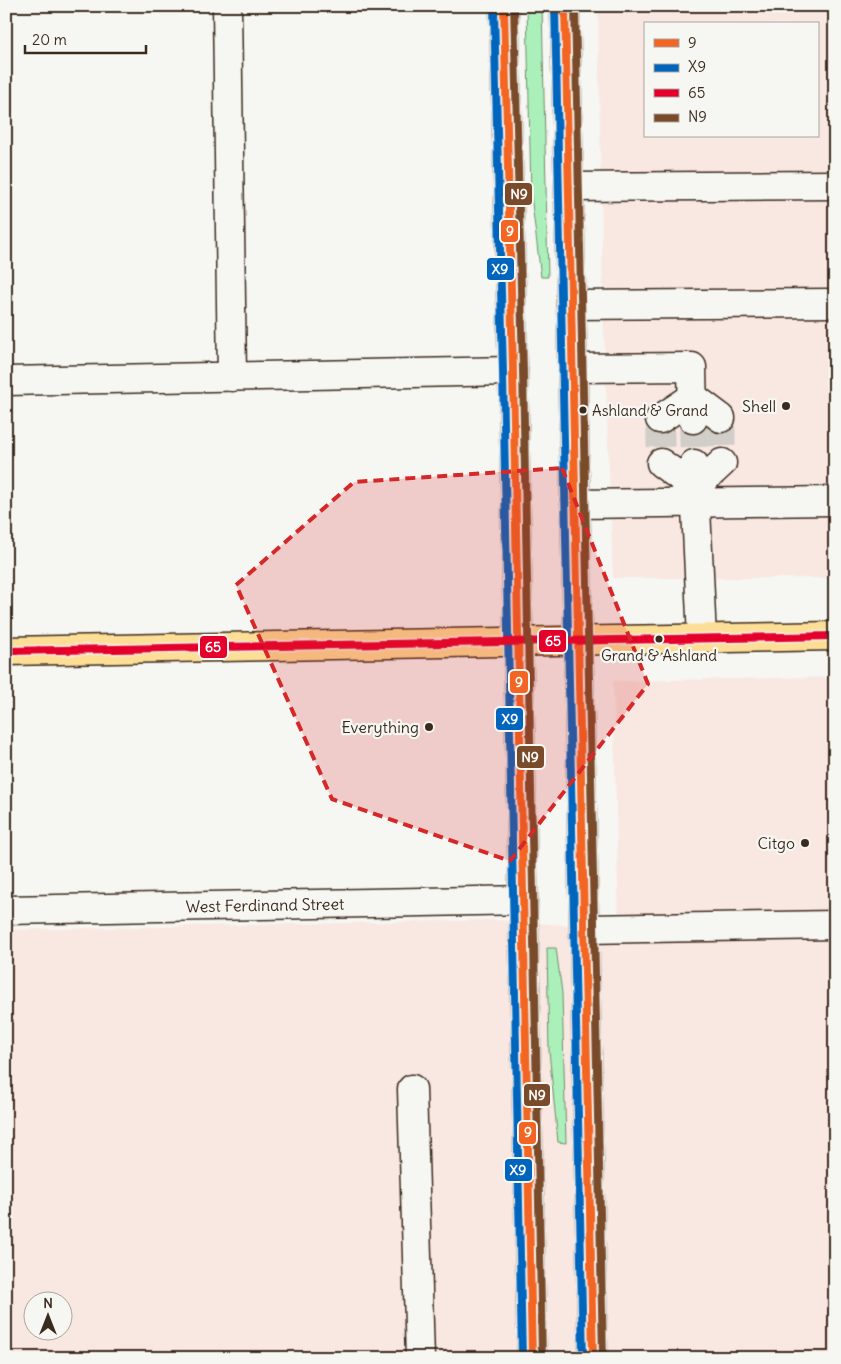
<svg xmlns="http://www.w3.org/2000/svg" width="841" height="1364" font-family="Delius,sans-serif">
	<style>
		.built { fill: #f9e7e2; fill-rule: evenodd }
		.green { fill: #abf0bb; stroke: #738d6c }
		.lines { fill: none; stroke-linecap: round; stroke-linejoin: round }
		.minor-tunnel { stroke: #d1cdc8; stroke-width: 28; stroke-dasharray: 28 14; stroke-linecap: butt }
		.minor-casing { stroke: #3b2a1e; stroke-width: 31 }
		.major-casing { stroke: #3b2a1e; stroke-width: 31 }
		.minor { stroke: #f6f6f2; stroke-width: 28 }
		.major { stroke: #fdde96; stroke-width: 28 }
		.bus-1-casing { stroke: #f6f6f2; stroke-width: 11 }
		.bus-2-casing { stroke: #f6f6f2; stroke-width: 11 }
		.bus-3-casing { stroke: #f6f6f2; stroke-width: 11 }
		.bus-4-casing { stroke: #f6f6f2; stroke-width: 11 }
		.bus-1 { stroke: #f26522; stroke-width: 8 }
		.bus-2 { stroke: #0065bd; stroke-width: 8 }
		.bus-3 { stroke: #e4002b; stroke-width: 8 }
		.bus-4 { stroke: #7a4b2a; stroke-width: 8 }
		.marked { fill: #d62828; fill-opacity: 0.2; stroke: #d62828; stroke-width: 4; stroke-dasharray: 10 6; stroke-linejoin: round }
		.poi-dot { fill: #3b2a1e; stroke: #f6f6f2; stroke-width: 2 }
		.labels { text-anchor: middle; dominant-baseline: central; stroke-width: 4.5; stroke-linejoin: round; paint-order: stroke }
		.bus-label { font-size: 15px; fill: #3b2a1e; stroke: #f6f6f2; text-anchor: start }
		.poi-label { font-size: 16px; fill: #3b2a1e; stroke: #f6f6f2; text-anchor: end }
		.street-label { font-size: 16px; fill: #3b2a1e; stroke: #f6f6f2 }
		.line-badge { stroke: #f6f6f2; stroke-width: 2 }
		.badge-label { font-size: 14px; text-anchor: middle; font-weight: bold; fill: #fff }
	</style>
	<rect width="100%" height="100%" fill="#f6f6f2"/>
	<filter id="ink" filterUnits="userSpaceOnUse"><feTurbulence type="fractalNoise" baseFrequency=".02" numOctaves="2"/><feDisplacementMap in="SourceGraphic" scale="10" xChannelSelector="R" yChannelSelector="G"/><feConvolveMatrix kernelMatrix="1 2 1 2 8 2 1 2 1" color-interpolation-filters="sRGB"/></filter>
	<g filter="url(#ink)">
		<g class="built">
			<path d="M598,6H835V578H613L603,304ZM645,24H817V136H645Z"/>
			<path d="M835,677V1358H6V930L495,920L619,929L613,681ZM32,1302H62V1332H32Z"/>
		</g>
		<g class="green">
			<polygon points="527,6 542,6 548,277 541,277 531,195"/>
			<polygon points="547,948 556,948 562,993 566,1143 558,1142 549,1051"/>
		</g>
		<g class="lines">
			<g class="minor-tunnel">
				<polyline points="721,418 722,463"/>
				<polyline points="660,419 661,463"/>
				<polyline points="693,419 694,464"/>
			</g>
			<defs>
				<g id="minor">
					<polyline points="227,6 232,377"/>
					<polyline points="569,187 835,185"/>
					<polyline points="571,305 835,303"/>
					<polyline points="573,368 692,367 693,419"/>
					<polyline points="6,381 513,371"/>
					<polyline points="660,419 693,397 721,418"/>
					<polyline points="661,463 695,488 722,463"/>
					<polyline points="694,464 702,639"/>
					<polyline points="576,504 835,501"/>
					<polyline points="6,910 523,900"/>
					<polyline points="585,929 835,925"/>
					<polyline points="412,1089 420,1358"/>
				</g>
				<g id="major">
					<polyline points="504,6 513,371 532,1358"/>
					<polyline points="565,6 593,1358"/>
					<polyline points="6,651 835,636"/>
				</g>
			</defs>
			<use href="#minor" class="minor-casing"/>
			<use href="#major" class="major-casing"/>
			<use href="#minor" class="minor"/>
			<use href="#major" class="major"/>
			<defs>
				<g id="bus-1">
					<polyline points="504,6 513,371 532,1358"/>
					<polyline points="565,6 593,1358"/>
				</g>
				<g id="bus-2">
					<polyline points="494,6 503,371 522,1358"/>
					<polyline points="555,6 583,1358"/>
				</g>
				<polyline id="bus-3" points="6,651 835,636"/>
				<g id="bus-4">
					<polyline points="514,6 523,371 542,1358"/>
					<polyline points="575,6 603,1358"/>
				</g>
			</defs>
			<use href="#bus-1" class="bus-1-casing"/>
			<use href="#bus-2" class="bus-2-casing"/>
			<use href="#bus-3" class="bus-3-casing"/>
			<use href="#bus-4" class="bus-4-casing"/>
			<use href="#bus-1" class="bus-1"/>
			<use href="#bus-2" class="bus-2"/>
			<use href="#bus-3" class="bus-3"/>
			<use href="#bus-4" class="bus-4"/>
		</g>
	</g>
	<path class="marked" d="M562,468L648,684L510,861L332,799L236,585L354,482Z"/>
	<g class="poi-dot">
		<circle cx="786" cy="406" r="5"/>
		<circle cx="583" cy="410" r="4.5"/>
		<circle cx="659" cy="639" r="4.5"/>
		<circle cx="429" cy="727" r="5"/>
		<circle cx="805" cy="843" r="5"/>
	</g>
	<g class="labels">
		<g class="bus-label">
			<text x="592" y="410">Ashland &amp; Grand</text>
			<text x="659" y="655" text-anchor="middle">Grand &amp; Ashland</text>
		</g>
		<g class="poi-label">
			<text x="776" y="406">Shell</text>
			<text x="419" y="727">Everything</text>
			<text x="795" y="843">Citgo</text>
		</g>
		<g class="street-label">
			<text transform="translate(265 905) rotate(-1)">West Ferdinand Street</text>
		</g>
	</g>
	<g class="line-badge">
		<rect x="504" y="182" width="29" height="24" rx="5" fill="#7a4b2a"/>
		<rect x="500" y="219" width="19" height="24" rx="5" fill="#f26522"/>
		<rect x="486" y="257" width="29" height="24" rx="5" fill="#0065bd"/>
		<rect x="538" y="629" width="29" height="24" rx="5" fill="#e4002b"/>
		<rect x="199" y="635" width="29" height="24" rx="5" fill="#e4002b"/>
		<rect x="509" y="670" width="20" height="24" rx="5" fill="#f26522"/>
		<rect x="495" y="707" width="29" height="24" rx="5" fill="#0065bd"/>
		<rect x="516" y="745" width="29" height="24" rx="5" fill="#7a4b2a"/>
		<rect x="523" y="1083" width="28" height="24" rx="5" fill="#7a4b2a"/>
		<rect x="518" y="1121" width="19" height="24" rx="5" fill="#f26522"/>
		<rect x="504" y="1158" width="29" height="24" rx="5" fill="#0065bd"/>
	</g>
	<g class="badge-label">
		<text x="519" y="199">N9</text>
		<text x="510" y="236">9</text>
		<text x="500" y="274">X9</text>
		<text x="553" y="646">65</text>
		<text x="213" y="652">65</text>
		<text x="519" y="687">9</text>
		<text x="510" y="724">X9</text>
		<text x="530" y="762">N9</text>
		<text x="537" y="1100">N9</text>
		<text x="528" y="1137">9</text>
		<text x="518" y="1175">X9</text>
	</g>
	<rect width="841" height="1364" fill="none" stroke="#f6f6f2" stroke-width="25"/>
	<rect x="12" y="12" width="816" height="1339" fill="none" stroke="#3b2a1e" stroke-width="2" filter="url(#ink)"/>
	<rect x="644" y="22" width="175" height="115" fill="#f6f6f2" stroke="#aba49d"/>
	<rect x="654" y="39" width="25" height="8" fill="#f26522" stroke="#aba49d"/>
	<text x="688" y="48" font-size="15" fill="#3b2a1e">9</text>
	<rect x="654" y="64" width="25" height="8" fill="#0065bd" stroke="#aba49d"/>
	<text x="688" y="72" font-size="15" fill="#3b2a1e">X9</text>
	<rect x="654" y="89" width="25" height="8" fill="#e4002b" stroke="#aba49d"/>
	<text x="688" y="98" font-size="15" fill="#3b2a1e">65</text>
	<rect x="654" y="114" width="25" height="8" fill="#7a4b2a" stroke="#aba49d"/>
	<text x="688" y="122" font-size="15" fill="#3b2a1e">N9</text>
	<g transform="translate(48 1316)"><circle r="24" fill="#f6f6f2" stroke="#aba49d"/>
	<path d="M0-4L9 19L0 12L-9 19Z" fill="#3b2a1e"/>
	<text y="-8" font-size="14" font-weight="bold" text-anchor="middle" fill="#3b2a1e">N</text>
	</g>
	<path d="M25 45v8h121v-8" fill="none" stroke="#3b2a1e" stroke-width="2.5"/>
	<text x="32" y="45" font-size="15" fill="#3b2a1e" stroke="#f6f6f2" stroke-width="4" paint-order="stroke">20 m</text>
</svg>
